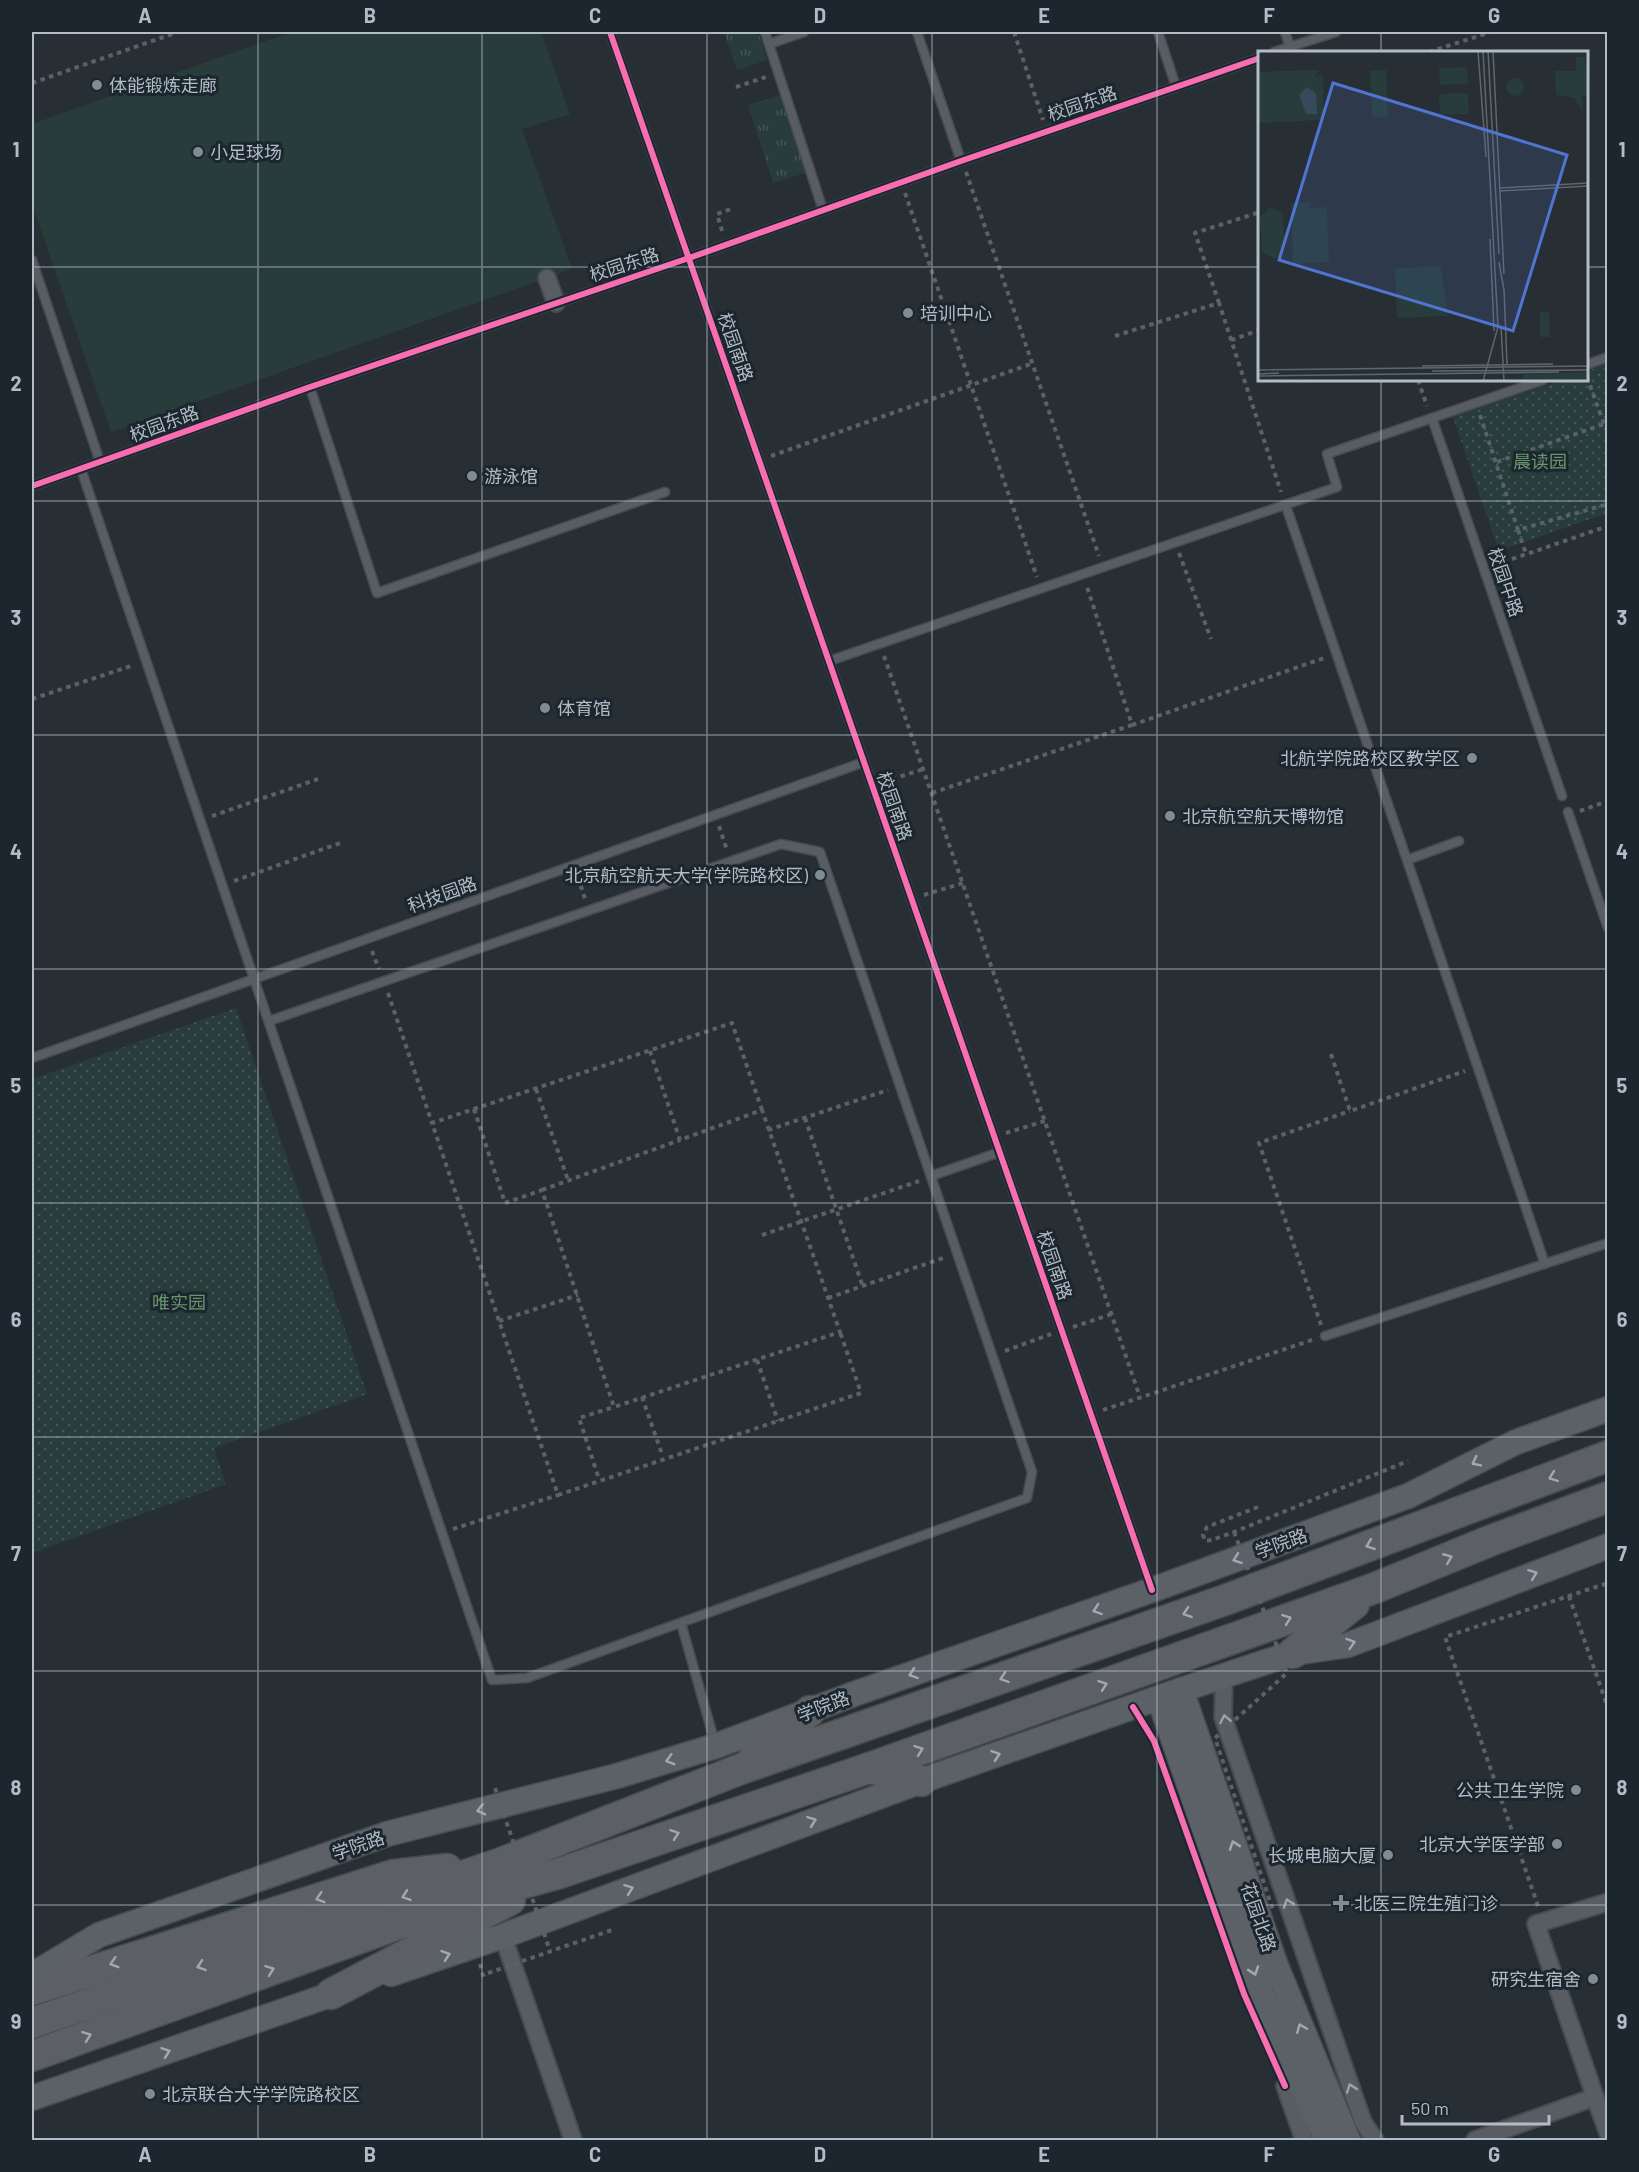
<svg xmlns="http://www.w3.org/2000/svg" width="1639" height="2172" font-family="Barlow,'Noto Sans SC',sans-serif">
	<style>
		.grass { fill: url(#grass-tufts) }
		.park { fill: url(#park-dots) }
		.garden { fill: #273c3b }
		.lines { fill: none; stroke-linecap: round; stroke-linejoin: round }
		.lane-casing { stroke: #464b4f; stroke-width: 11 }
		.street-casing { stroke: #464b4f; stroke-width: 20 }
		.secondary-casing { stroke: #464b4f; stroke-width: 27 }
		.highway-casing { stroke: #444b4f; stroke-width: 33 }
		.path { stroke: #5b6267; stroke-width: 4; stroke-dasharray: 4.5 4.5; stroke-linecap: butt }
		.lane { stroke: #575d63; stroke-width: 8 }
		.street { stroke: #575d63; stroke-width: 16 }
		.secondary { stroke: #5c6168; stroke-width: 24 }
		.highway { stroke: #5c5f63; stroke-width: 30 }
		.path-bridge { stroke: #5b6267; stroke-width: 4; stroke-dasharray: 4.5 4.5; stroke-linecap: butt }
		.cycleway-casing { stroke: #1b262e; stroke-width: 10 }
		.cycleway { stroke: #f96db3; stroke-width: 6 }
		.oneway { stroke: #a0aab3 }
		.oneway2 { stroke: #a0a9b2 }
		.oneway3 { stroke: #9aa4ad }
		.grid { fill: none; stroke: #b1bcc6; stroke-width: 1.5; stroke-opacity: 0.55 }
		.poi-dot { fill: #818b93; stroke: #1b262e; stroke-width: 2 }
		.labels { text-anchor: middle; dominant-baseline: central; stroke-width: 6; stroke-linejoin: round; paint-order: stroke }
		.poi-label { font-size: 18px; fill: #b1bcc6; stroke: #1b262e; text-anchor: start }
		.street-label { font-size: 18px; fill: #b1bcc6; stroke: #1b262e }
		.park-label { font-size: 18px; fill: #69966d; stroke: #1b262e }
		.inset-road { fill: none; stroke: #5f676e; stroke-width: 1.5 }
		.view { fill: #5174d2; fill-opacity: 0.15; stroke: #5174d2; stroke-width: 3 }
		.inset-edge { fill: none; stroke: #b1bcc6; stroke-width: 3 }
		.neatline { fill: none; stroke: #b1bcc6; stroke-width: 2 }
		.grid-label { font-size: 20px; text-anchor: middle; font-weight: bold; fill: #b1bcc6 }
	</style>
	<defs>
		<pattern id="grass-tufts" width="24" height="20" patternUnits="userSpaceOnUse" patternTransform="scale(1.5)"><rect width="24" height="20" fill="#273c3b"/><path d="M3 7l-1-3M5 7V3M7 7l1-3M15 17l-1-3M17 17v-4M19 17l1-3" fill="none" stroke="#445656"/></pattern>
		<pattern id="park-dots" width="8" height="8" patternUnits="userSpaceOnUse" patternTransform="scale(1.5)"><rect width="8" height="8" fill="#273c3b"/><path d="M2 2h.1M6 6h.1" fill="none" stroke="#445656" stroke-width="1.8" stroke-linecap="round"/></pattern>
	</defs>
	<rect width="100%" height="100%" fill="#282f34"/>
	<g class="grass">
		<polygon points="724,32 758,32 767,60 737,70"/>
		<polygon points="782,95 789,115 788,118 790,125 793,127 796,134 794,137 796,143 800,145 808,172 773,183 748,105"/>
	</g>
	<g class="park">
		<polygon points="1607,364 1607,513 1499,551 1453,417 1563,380 1586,380 1587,371"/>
		<polygon points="236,1008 367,1394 214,1448 226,1484 32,1553 32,1079"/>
	</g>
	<polygon class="garden" points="291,32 541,32 570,114 522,129 572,269 111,432 32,204 32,124"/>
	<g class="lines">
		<defs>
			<g id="lane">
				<polyline points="610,32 1151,1587"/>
				<polyline points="765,32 823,210"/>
				<polyline points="917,32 961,161"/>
				<polyline points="1158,32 1176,87"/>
				<polyline points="1285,32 1290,47"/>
				<polyline points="769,44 804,32"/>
				<polyline points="1274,52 1336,32"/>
				<polyline points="32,260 100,462"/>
				<polyline points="1586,365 1608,357"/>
				<polyline points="310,387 377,593 665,492"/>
				<polyline points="1432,418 1562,796"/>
				<polyline points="81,469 492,1680 527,1678 1027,1498 1032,1472 820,852 781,844 269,1021"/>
				<polyline points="32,486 310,387 689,258 961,161 1260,58"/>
				<polyline points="1286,506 1545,1264"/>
				<polyline points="829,661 1337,487 1327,454 1543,380"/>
				<polyline points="1568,812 1608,928"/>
				<polyline points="1407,860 1459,841"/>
				<polyline points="32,1058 864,762"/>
				<polyline points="931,1176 1000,1152"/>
				<polyline points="1325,1336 1608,1243"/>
				<polyline points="681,1623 715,1743"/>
			</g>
			<g id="street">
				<polyline points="547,278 556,303"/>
				<polyline points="1224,1675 1223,1717 1363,2122 1375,2140"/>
				<polyline points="503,1936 573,2140"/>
				<polyline points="1285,2086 1304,2140"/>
				<polyline points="1595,2097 1608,2133"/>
				<polyline points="1475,2140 1595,2097 1536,1924 1608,1902"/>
			</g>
			<g id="secondary">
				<polyline points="1181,1690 1276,1966 1348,2140"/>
				<polyline points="1159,1698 1262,1996 1327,2140"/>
				<polyline points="391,1974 503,1936 921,1781 1181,1690 1293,1653 1348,1645 1608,1546"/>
				<polyline points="32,1975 99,1935 387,1834 617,1776 716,1746 854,1694 1152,1590 1408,1496 1516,1442 1608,1409"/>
				<polyline points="32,2098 347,1989"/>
			</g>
			<g id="highway">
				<polyline points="1293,1653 1354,1604"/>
				<polyline points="753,1759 810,1711"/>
				<polyline points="869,1768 921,1781"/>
				<polyline points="32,1990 393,1875 447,1869"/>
				<polyline points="331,1994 510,1900"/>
				<polyline points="32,2023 501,1863 741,1769 1225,1600 1608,1456"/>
				<polyline points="32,2056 477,1896 560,1873 869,1768 1375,1588 1492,1540 1608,1497"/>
			</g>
		</defs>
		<use href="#lane" class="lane-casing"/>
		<use href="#street" class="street-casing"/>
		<use href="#secondary" class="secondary-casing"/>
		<use href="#highway" class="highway-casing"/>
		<g class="path">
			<polyline points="1014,32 1043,120"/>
			<polyline points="1429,52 1491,32"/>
			<polyline points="32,83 178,32"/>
			<polyline points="736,87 766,77"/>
			<polyline points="966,172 1099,556"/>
			<polyline points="905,193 1037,577"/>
			<polyline points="722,231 717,214 731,209"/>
			<polyline points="1219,303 1195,233 1260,212"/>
			<polyline points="1115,336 1219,303 1281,492"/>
			<polyline points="1231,340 1260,330"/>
			<polyline points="1587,377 1604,424 1608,427"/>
			<polyline points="1418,380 1427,406"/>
			<polyline points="1480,415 1518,530 1608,504"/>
			<polyline points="771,456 1034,363"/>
			<polyline points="1497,462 1604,424"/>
			<polyline points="1518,530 1526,554"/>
			<polyline points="1179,553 1211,639"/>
			<polyline points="1495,565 1608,526"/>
			<polyline points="884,656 1140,1397"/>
			<polyline points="32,699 134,665"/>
			<polyline points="1132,725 1324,658"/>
			<polyline points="892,779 924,769"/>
			<polyline points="932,793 1132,725 1087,587"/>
			<polyline points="1580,811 1608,801"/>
			<polyline points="212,816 318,779"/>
			<polyline points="719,826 727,850"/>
			<polyline points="578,877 585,899"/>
			<polyline points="234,881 340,843"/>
			<polyline points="924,895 963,883"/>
			<polyline points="372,951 379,969"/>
			<polyline points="388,993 432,1123"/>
			<polyline points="1331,1054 1350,1111 1465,1071"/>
			<polyline points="536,1089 568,1180"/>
			<polyline points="474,1109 505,1203 542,1190 614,1407 840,1332 762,1110 680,1140 650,1051"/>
			<polyline points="762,1110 732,1023 432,1123 558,1495 861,1393 840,1332"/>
			<polyline points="805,1118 863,1287"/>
			<polyline points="768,1130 888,1090"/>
			<polyline points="1006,1133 1045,1121"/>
			<polyline points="542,1190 680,1140"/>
			<polyline points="762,1235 919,1181"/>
			<polyline points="828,1298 946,1257"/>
			<polyline points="499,1321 578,1295"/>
			<polyline points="1321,1325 1259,1143 1350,1111"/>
			<polyline points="1073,1327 1112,1314"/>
			<polyline points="1005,1351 1051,1334"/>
			<polyline points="757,1360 778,1421"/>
			<polyline points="642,1397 662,1454"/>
			<polyline points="1103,1410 1315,1339"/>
			<polyline points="598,1476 579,1418 614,1407"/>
			<polyline points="1258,1507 1207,1527 1203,1535 1205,1541 1212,1540 1234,1532 1408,1461"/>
			<polyline points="453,1529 558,1495"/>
			<polyline points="1569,1596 1608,1708"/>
			<polyline points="1538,1906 1445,1637 1608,1583"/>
			<polyline points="480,1964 483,1975 488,1973"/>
		</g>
		<use href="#lane" class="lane"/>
		<use href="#street" class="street"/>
		<use href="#secondary" class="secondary"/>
		<use href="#highway" class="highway"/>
		<g class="path-bridge">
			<polyline points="1234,1532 1287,1673 1215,1738 1273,1910"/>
			<polyline points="495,1788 550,1951"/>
			<polyline points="488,1973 612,1930"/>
		</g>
		<defs>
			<g id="cycleway">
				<polyline points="610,32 1152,1590"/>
				<polyline points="32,486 310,387 689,258 961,161 1260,58"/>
				<polyline points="1133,1707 1154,1741 1244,1994 1285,2086"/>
			</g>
		</defs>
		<use href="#cycleway" class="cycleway-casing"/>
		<use href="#cycleway" class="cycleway"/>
	</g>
	<defs><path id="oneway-chevron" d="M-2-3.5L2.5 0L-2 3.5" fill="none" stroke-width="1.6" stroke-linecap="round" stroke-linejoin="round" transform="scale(1.5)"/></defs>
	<g class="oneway">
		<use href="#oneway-chevron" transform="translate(1476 1462) rotate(153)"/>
		<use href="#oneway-chevron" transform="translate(1237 1559) rotate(160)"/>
		<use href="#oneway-chevron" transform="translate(1533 1574) rotate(-21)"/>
		<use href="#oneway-chevron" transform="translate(1097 1610) rotate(161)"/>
		<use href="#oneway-chevron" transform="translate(1351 1643) rotate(-17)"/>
		<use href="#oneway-chevron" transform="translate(913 1674) rotate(161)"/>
		<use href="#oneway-chevron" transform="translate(996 1755) rotate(-19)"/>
		<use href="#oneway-chevron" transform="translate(670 1760) rotate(164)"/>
		<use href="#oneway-chevron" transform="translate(481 1810) rotate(166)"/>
		<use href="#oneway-chevron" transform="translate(812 1821) rotate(-20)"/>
		<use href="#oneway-chevron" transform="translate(1234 1845) rotate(-109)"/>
		<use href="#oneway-chevron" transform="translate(629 1889) rotate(-20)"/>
		<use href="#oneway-chevron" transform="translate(446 1955) rotate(-19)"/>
		<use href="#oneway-chevron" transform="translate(1254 1971) rotate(71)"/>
		<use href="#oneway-chevron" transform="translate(1301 2028) rotate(-112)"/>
		<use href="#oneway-chevron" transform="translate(166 2052) rotate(-19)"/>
	</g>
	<g class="oneway2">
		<use href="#oneway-chevron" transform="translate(1553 1477) rotate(159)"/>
		<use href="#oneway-chevron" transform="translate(1370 1545) rotate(159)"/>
		<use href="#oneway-chevron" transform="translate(1448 1558) rotate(-22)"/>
		<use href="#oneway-chevron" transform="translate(1187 1613) rotate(161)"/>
		<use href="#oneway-chevron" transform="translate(1287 1619) rotate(-20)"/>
		<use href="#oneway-chevron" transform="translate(1004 1678) rotate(161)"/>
		<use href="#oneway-chevron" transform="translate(1103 1685) rotate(-20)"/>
		<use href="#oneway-chevron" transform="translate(919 1750) rotate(-20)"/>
		<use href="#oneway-chevron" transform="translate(675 1834) rotate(-19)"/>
		<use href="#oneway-chevron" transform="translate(406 1896) rotate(161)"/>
		<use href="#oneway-chevron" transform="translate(320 1898) rotate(163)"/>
		<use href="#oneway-chevron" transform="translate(114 1963) rotate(163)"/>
		<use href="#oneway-chevron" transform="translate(201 1966) rotate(161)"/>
		<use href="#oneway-chevron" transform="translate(270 1970) rotate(-20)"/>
		<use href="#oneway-chevron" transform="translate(87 2036) rotate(-20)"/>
	</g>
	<g class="oneway3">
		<use href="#oneway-chevron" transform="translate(1225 1719) rotate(-101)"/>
		<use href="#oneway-chevron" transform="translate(1288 1903) rotate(-109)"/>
		<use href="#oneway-chevron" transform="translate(1351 2088) rotate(-109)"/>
	</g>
	<path class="grid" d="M258,32V2140M482,32V2140M707,32V2140M932,32V2140M1157,32V2140M1381,32V52M32,267H1260M1586,267H1608M1381,380V2140M32,501H1608M32,735H1608M32,969H1608M32,1203H1608M32,1437H1608M32,1671H1608M32,1905H1608"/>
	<g class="poi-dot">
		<circle cx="97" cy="85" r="6"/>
		<circle cx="198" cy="152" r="6"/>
		<circle cx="908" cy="313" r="6"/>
		<circle cx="472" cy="476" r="6"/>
		<circle cx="545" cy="708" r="6"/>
		<circle cx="1472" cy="758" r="6"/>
		<circle cx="1170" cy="816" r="6"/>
		<circle cx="820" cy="875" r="6"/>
		<circle cx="1576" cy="1790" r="6"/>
		<circle cx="1557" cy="1844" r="6"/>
		<circle cx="1388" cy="1855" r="6"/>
		<path d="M1338 1894h6v6h6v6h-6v6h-6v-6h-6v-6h6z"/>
		<circle cx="1593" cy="1979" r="6"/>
		<circle cx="150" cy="2094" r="6"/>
	</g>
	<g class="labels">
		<g class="poi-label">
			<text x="109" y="85">体能锻炼走廊</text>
			<text x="210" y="152">小足球场</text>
			<text x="920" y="313">培训中心</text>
			<text x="484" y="476">游泳馆</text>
			<text x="557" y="708">体育馆</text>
			<text x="1460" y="758" text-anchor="end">北航学院路校区教学区</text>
			<text x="1182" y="816">北京航空航天博物馆</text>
			<text x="808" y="875" text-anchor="end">北京航空航天大学(学院路校区)</text>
			<text x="1564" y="1790" text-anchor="end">公共卫生学院</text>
			<text x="1545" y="1844" text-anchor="end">北京大学医学部</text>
			<text x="1376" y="1855" text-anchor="end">长城电脑大厦</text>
			<text x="1354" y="1903">北医三院生殖门诊</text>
			<text x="1581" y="1979" text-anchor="end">研究生宿舍</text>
			<text x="162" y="2094">北京联合大学学院路校区</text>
		</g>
		<g class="street-label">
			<text transform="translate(1082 103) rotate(-19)">校园东路</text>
			<text transform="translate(624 264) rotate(-18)">校园东路</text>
			<text transform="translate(736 347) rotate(71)">校园南路</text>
			<text transform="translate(164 423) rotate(-20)">校园东路</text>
			<text transform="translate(1506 582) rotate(71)">校园中路</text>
			<text transform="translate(895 806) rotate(71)">校园南路</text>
			<text transform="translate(442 894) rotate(-20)">科技园路</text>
			<text transform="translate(1055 1265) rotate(71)">校园南路</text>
			<text transform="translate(1281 1543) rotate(-20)">学院路</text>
			<text transform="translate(823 1706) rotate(-21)">学院路</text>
			<text transform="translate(358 1845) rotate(-19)">学院路</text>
			<text transform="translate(1259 1917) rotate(71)">花园北路</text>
		</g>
		<g class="park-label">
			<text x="1540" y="461">晨读园</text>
			<text x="179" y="1302">唯实园</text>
		</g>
	</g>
	<g transform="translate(1258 51)">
		<rect width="330" height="330" fill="#282f34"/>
		<path d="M318,6H327L330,44L324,45L325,60L316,47L298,44L297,20H318ZM209,16L210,33L182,34L181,17ZM61,19L57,26L65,23L66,64L63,69L0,72V21ZM128,19L130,66H114L112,20ZM248 36a9 9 0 1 1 18 0a9 9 0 1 1-18 0ZM210,42L211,63L182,64L181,43ZM183,215L190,265L139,267L137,217ZM330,321V330H265V323Z" fill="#273c3b"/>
		<path d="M52,151V157L69,156L71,211L35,213L33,152ZM12,156L25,163L27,197L24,204L16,208L4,201L2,166ZM282,261H291L292,286H282Z" fill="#273c3b"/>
		<path d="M49,36L58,42L59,63H48L41,44Z" fill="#354b5c"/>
		<path class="inset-road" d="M220,0L228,106M225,0L240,276L225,330M230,0L241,203M235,0L246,223M242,137L330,132M242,140L330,135M232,188L236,280M241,211L246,239M246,238L249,313M243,276L246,330M164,315L295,313M0,319L330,315M174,320L330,319M0,323L21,322M0,325L301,321"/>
		<path class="view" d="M75,32L309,104L255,280L21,209Z"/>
		<rect width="330" height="330" class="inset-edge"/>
	</g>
	<rect width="1639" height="2172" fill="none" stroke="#1b262e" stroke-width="66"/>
	<path d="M1402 2115v9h147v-9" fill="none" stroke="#b1bcc6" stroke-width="3"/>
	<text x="1411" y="2115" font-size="18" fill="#b1bcc6" stroke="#1b262e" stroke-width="4.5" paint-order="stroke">50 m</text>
	<rect x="33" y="33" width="1573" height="2106" class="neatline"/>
	<g class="grid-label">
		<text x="145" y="23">A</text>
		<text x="370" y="23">B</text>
		<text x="595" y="23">C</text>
		<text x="820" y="23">D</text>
		<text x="1044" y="23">E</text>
		<text x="1269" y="23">F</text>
		<text x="1494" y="23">G</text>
		<text x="16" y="157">1</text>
		<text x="1622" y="157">1</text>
		<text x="16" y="391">2</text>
		<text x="1622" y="391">2</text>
		<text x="16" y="625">3</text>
		<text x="1622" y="625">3</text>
		<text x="16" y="859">4</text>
		<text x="1622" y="859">4</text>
		<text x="16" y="1093">5</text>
		<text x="1622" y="1093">5</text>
		<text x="16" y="1327">6</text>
		<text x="1622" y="1327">6</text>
		<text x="16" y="1561">7</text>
		<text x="1622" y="1561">7</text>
		<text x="16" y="1795">8</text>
		<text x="1622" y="1795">8</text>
		<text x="16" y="2029">9</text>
		<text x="1622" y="2029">9</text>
		<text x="145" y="2162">A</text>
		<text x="370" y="2162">B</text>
		<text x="595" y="2162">C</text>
		<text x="820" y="2162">D</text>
		<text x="1044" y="2162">E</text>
		<text x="1269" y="2162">F</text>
		<text x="1494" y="2162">G</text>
	</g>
</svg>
